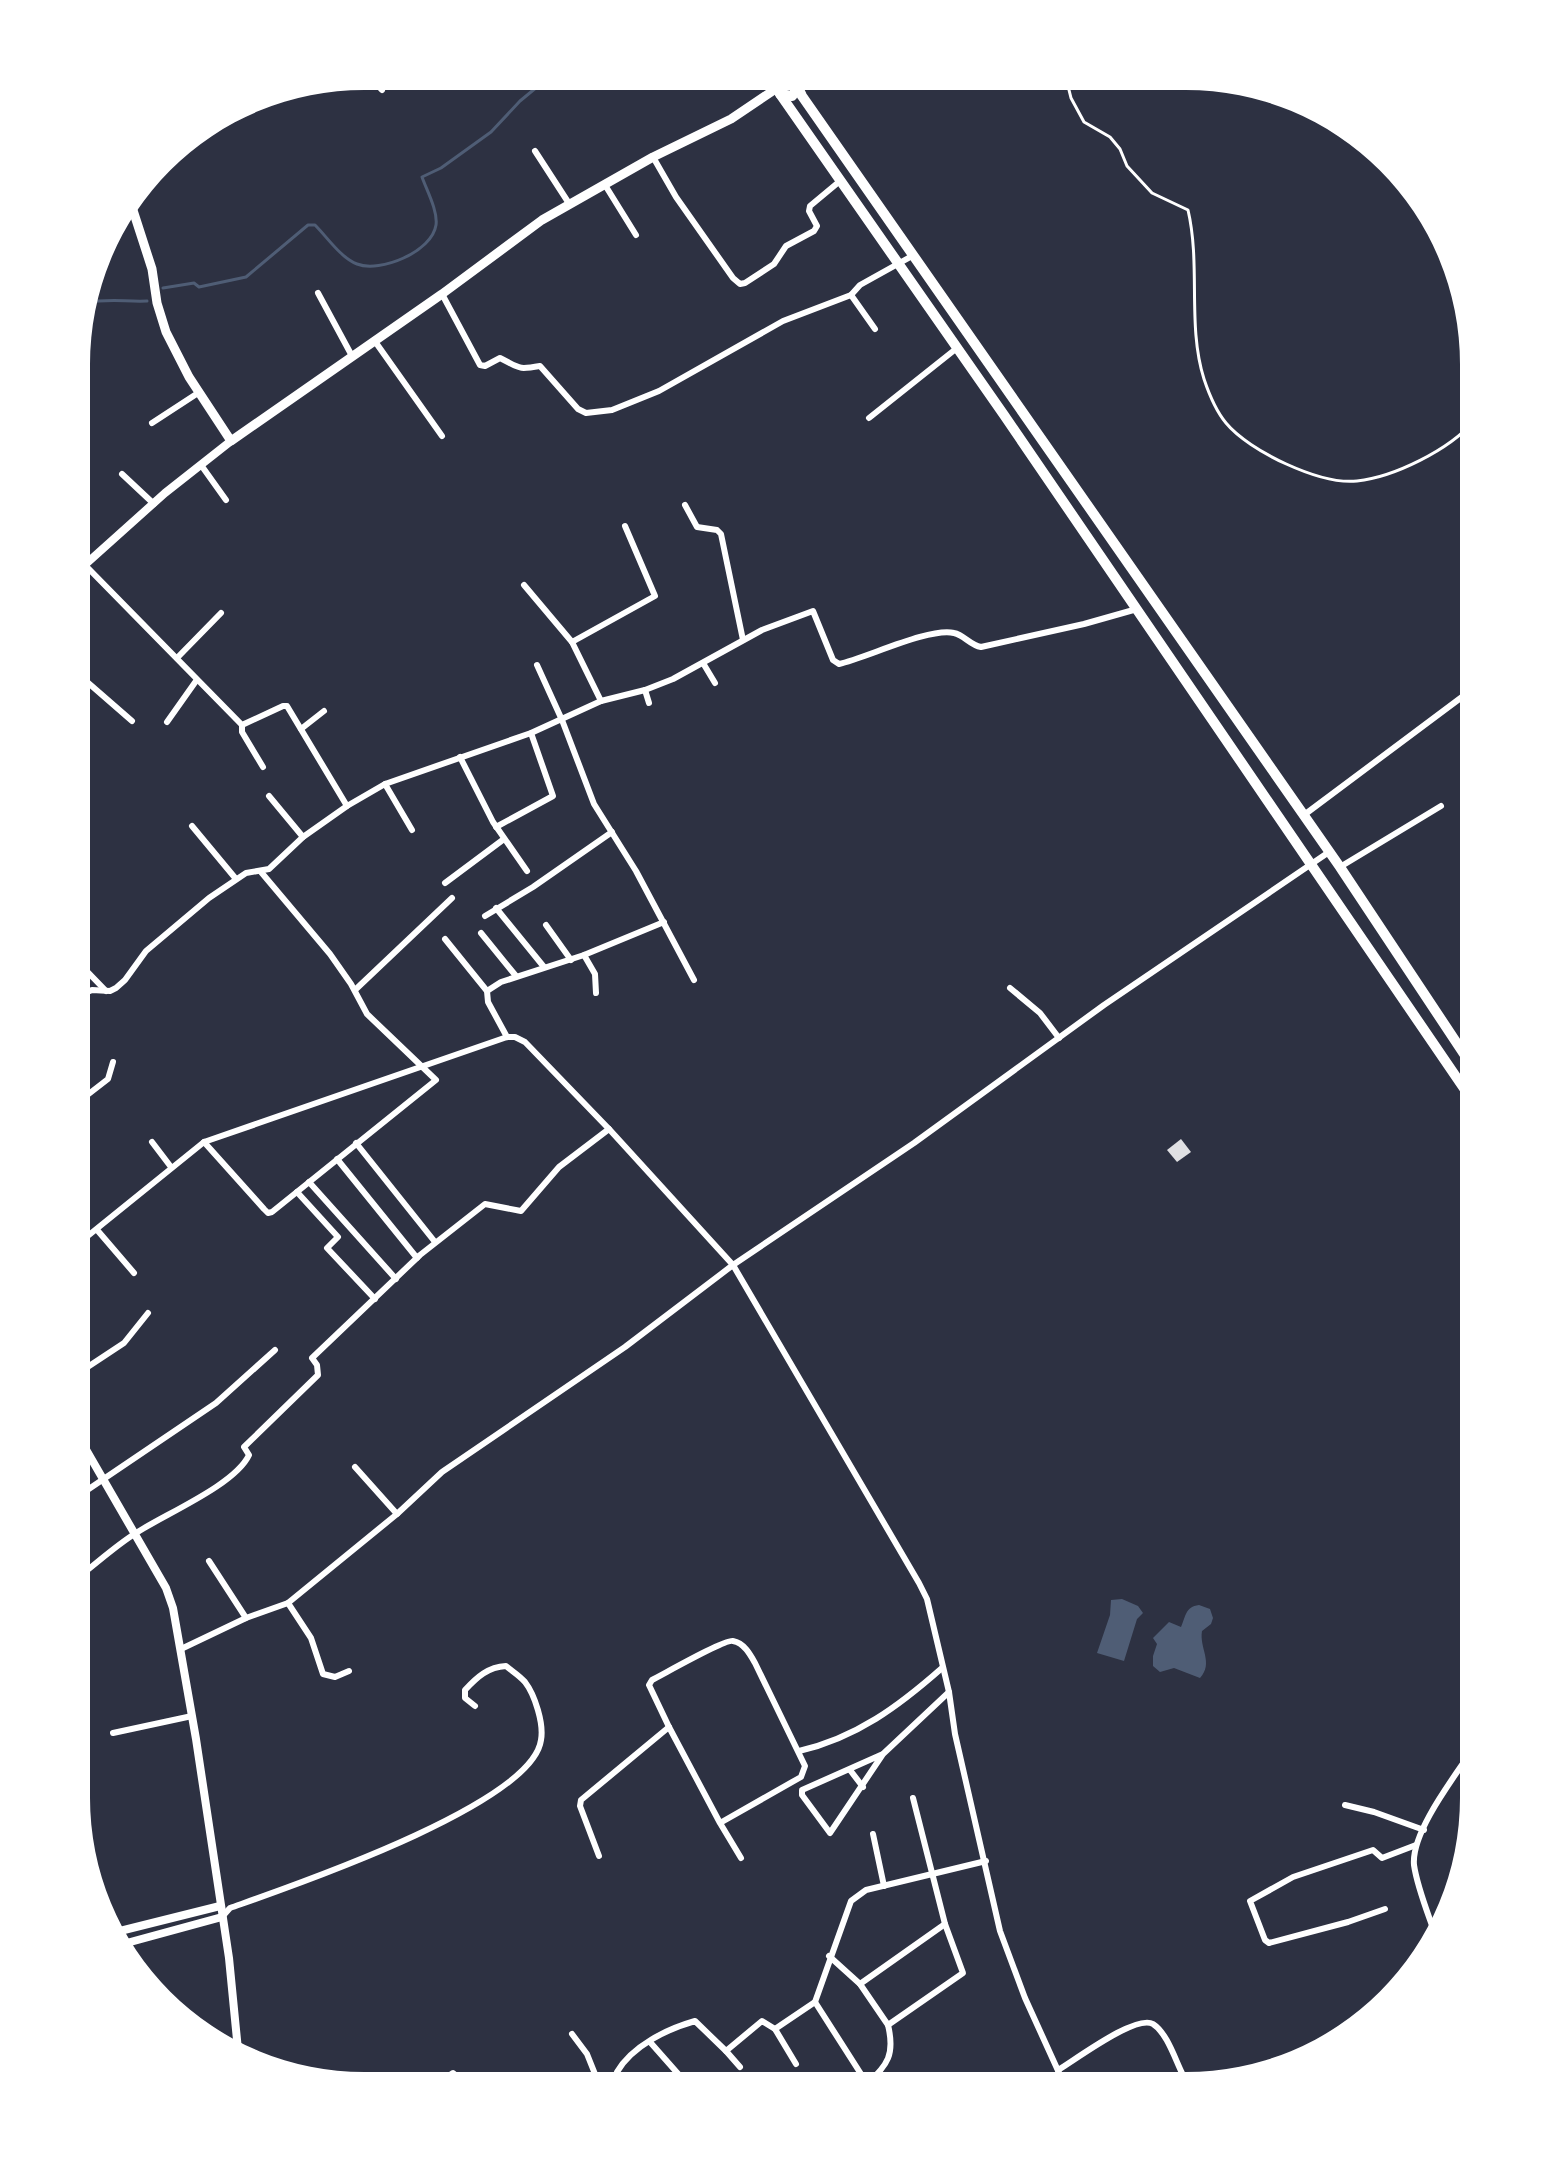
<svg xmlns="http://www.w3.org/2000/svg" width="1550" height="2162" font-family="Helvetica,sans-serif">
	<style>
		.water { fill: #4f5d75 }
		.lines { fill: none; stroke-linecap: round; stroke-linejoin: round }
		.stream { stroke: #4f5d75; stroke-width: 3 }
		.building { fill: #e0e0e3 }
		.service { stroke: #fff; stroke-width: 3 }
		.minor { stroke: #fff; stroke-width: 6 }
		.tertiary { stroke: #fff; stroke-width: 8 }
		.secondary { stroke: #fff; stroke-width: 9 }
		.primary { stroke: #fff; stroke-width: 10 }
	</style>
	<rect width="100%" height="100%" fill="#2d3142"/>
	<g class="water">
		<polygon points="1122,1599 1138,1606 1143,1613 1137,1619 1124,1661 1097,1653 1110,1615 1111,1600"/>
		<path d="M1199,1605L1210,1609L1213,1618L1211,1624L1202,1631C1199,1648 1214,1663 1200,1678L1174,1668L1160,1672L1153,1666V1656L1157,1644L1153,1638L1169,1622L1181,1627C1186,1616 1185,1607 1199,1605Z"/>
	</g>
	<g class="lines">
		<g class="stream">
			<path d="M163,288L194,283L199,287L246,277L308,225H315C327,237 341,258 357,264C380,273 432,252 436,225C438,211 427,191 422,177L441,168L491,132L520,101L537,87L555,83L561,85L589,77"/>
			<path d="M86,303C109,298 125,302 147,301"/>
		</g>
	</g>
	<polygon class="building" points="1181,1139 1191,1152 1177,1162 1167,1150"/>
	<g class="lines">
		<path class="service" d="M1066,78L1071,98L1084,122L1110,137L1120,149L1127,166L1152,193L1188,210C1201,266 1187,325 1204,379C1209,394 1216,411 1226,423C1249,451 1320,485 1357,481C1394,477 1449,450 1474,421"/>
		<g class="minor">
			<polyline points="369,76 382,90"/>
			<polyline points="535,151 570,205"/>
			<polyline points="653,157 676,197 733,278 740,284 745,283 774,264 786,246 814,231 817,226 809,211 810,206 840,181"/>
			<polyline points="605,185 636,235"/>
			<polyline points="318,293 352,356"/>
			<path d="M442,294L480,365L485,366L500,358C520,368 517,370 540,366L578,409L586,413L612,410L659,391L783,321L851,295L860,285L914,255"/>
			<polyline points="851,295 875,329"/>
			<polyline points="374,340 442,436"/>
			<polyline points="869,418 957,348"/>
			<polyline points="152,423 198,393"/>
			<polyline points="201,465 226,500"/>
			<polyline points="122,474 154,504"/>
			<polyline points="685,505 697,527 717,530 721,534 743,640"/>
			<polyline points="85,565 242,725 283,706 287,706 347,806"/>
			<polyline points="524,585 572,642 601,701"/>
			<polyline points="572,642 655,596 625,526"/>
			<polyline points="177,658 221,613"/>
			<polyline points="703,663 715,683"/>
			<polyline points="537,665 562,720 594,804 636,871 694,980"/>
			<polyline points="78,674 132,721"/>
			<polyline points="645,690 649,703"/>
			<polyline points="167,722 196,681"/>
			<polyline points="242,725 242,732 263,767"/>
			<polyline points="301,729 324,711"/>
			<polyline points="460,757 493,822 527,871"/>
			<polyline points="385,784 412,830"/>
			<polyline points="269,796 303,837"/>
			<polyline points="1304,815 1474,688"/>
			<polyline points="192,826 236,879"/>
			<polyline points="496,827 553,796 531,733"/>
			<polyline points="1340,867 1441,806"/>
			<polyline points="445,883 504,839"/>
			<polyline points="496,908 544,967"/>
			<polyline points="485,916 533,887 612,832"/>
			<polyline points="546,925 571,960"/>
			<polyline points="481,933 516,976"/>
			<polyline points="445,939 487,991 488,1002 507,1037"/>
			<polyline points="584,955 595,974 596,993"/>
			<polyline points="77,961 106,991"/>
			<polyline points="1010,988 1040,1013 1059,1038"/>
			<polyline points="355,990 452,898"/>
			<polyline points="487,991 501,982 584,955 664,922"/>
			<path d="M77,1003L85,993L92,990L110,991L116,988L125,980L146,951L209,898L246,873L269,869L303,837L347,806L385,784L531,733L601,701L645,690L673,679L762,630L813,611L833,660L839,664C866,658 930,627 954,633C964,635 970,645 981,647L1084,624L1137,609"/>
			<polyline points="77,1103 108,1079 113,1062"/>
			<polyline points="152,1142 171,1167"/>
			<polyline points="204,1142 264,1209 268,1213 272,1212 436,1080 367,1014 351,984 330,954 261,872"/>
			<polyline points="356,1143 435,1242"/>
			<polyline points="337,1159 417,1258"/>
			<polyline points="309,1182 396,1279"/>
			<polyline points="297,1192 338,1237 327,1248 375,1299"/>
			<polyline points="98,1231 134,1273"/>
			<polyline points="84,1239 204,1142 507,1037 515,1037 525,1042 609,1129 733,1265 919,1583 927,1599 949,1692 955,1734 1000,1931 1025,1998 1065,2086"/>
			<polyline points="77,1374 124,1343 148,1313"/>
			<polyline points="355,1467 397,1514"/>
			<polyline points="77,1497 216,1403 275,1350"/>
			<polyline points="209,1561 246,1618"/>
			<path d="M76,1579C96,1564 115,1546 136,1533C165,1514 235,1485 249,1455L244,1447L318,1375L317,1365L312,1358L420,1255L485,1204L521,1211L559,1167L609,1129"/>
			<polyline points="288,1603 311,1638 323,1674 335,1677 349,1671"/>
			<polyline points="181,1649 246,1618 288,1603 397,1514 442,1472 625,1347 733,1265 914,1143 1104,1005 1329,852"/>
			<polyline points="113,1733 192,1716"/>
			<path d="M799,1751C856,1738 899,1706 942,1668"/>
			<polyline points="883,1754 830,1833 802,1795 802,1790 883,1754 949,1692"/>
			<polyline points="850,1770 863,1787"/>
			<polyline points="1345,1805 1374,1812 1424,1830"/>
			<path d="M720,1823L669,1727L649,1685L652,1680C664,1674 725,1639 733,1641C744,1643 750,1654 755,1663L805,1766L801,1777L720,1823L741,1858"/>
			<polyline points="873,1834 884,1886"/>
			<polyline points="599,1856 580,1806 581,1800 669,1727"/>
			<polyline points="1385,1909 1348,1922 1269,1943 1265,1940 1250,1901 1293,1877 1373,1850 1382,1858 1416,1845"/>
			<path d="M222,1917L230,1908C289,1887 532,1805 541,1740C544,1724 535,1695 525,1682C520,1676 512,1671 506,1666C488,1667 477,1677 465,1690V1698L475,1706"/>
			<path d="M1434,1931C1427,1911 1417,1886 1414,1865C1411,1832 1455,1776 1473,1749"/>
			<polyline points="829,1956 860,1984 888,2025 963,1973 945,1924 913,1798"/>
			<polyline points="860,1984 945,1924"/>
			<polyline points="815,2002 868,2085"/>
			<polyline points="572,2034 587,2054 599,2084"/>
			<polyline points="650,2042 680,2076 677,2085"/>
			<polyline points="726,2051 740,2067"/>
			<polyline points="796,2064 775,2029 815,2002 851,1901 866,1890 986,1861"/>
			<path d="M1058,2070C1075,2060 1136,2014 1153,2024C1167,2033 1175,2059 1182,2073"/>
			<path d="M617,2072C632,2046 667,2029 695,2021L726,2051L762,2021L775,2029"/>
			<polyline points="437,2084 453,2073 466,2084"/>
			<path d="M867,2084C888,2065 895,2054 888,2025"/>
		</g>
		<g class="tertiary">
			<polyline points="78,571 165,493 231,441"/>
			<polyline points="77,1246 84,1239 77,1230"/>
			<polyline points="77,1434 166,1588 173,1608 196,1739 229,1958 238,2050"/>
			<polyline points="112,1933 220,1906"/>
			<polyline points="123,1944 222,1917"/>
		</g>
		<polyline class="secondary" points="130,201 152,269 157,303 166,332 189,377 231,441 442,294 542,220 653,157 731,119 777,88"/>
		<g class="primary">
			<polyline points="782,77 777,85 780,94 792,96 797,89"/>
			<polyline points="793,77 802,96 1340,867 1474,1069"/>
			<polyline points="780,94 1004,415 1474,1103"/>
		</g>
	</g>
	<path d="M0 0H1550V2162H0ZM364 90H1186A274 274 0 0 1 1460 364V1798A274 274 0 0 1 1186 2072H364A274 274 0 0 1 90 1798V364A274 274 0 0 1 364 90Z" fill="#fff" fill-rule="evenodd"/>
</svg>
